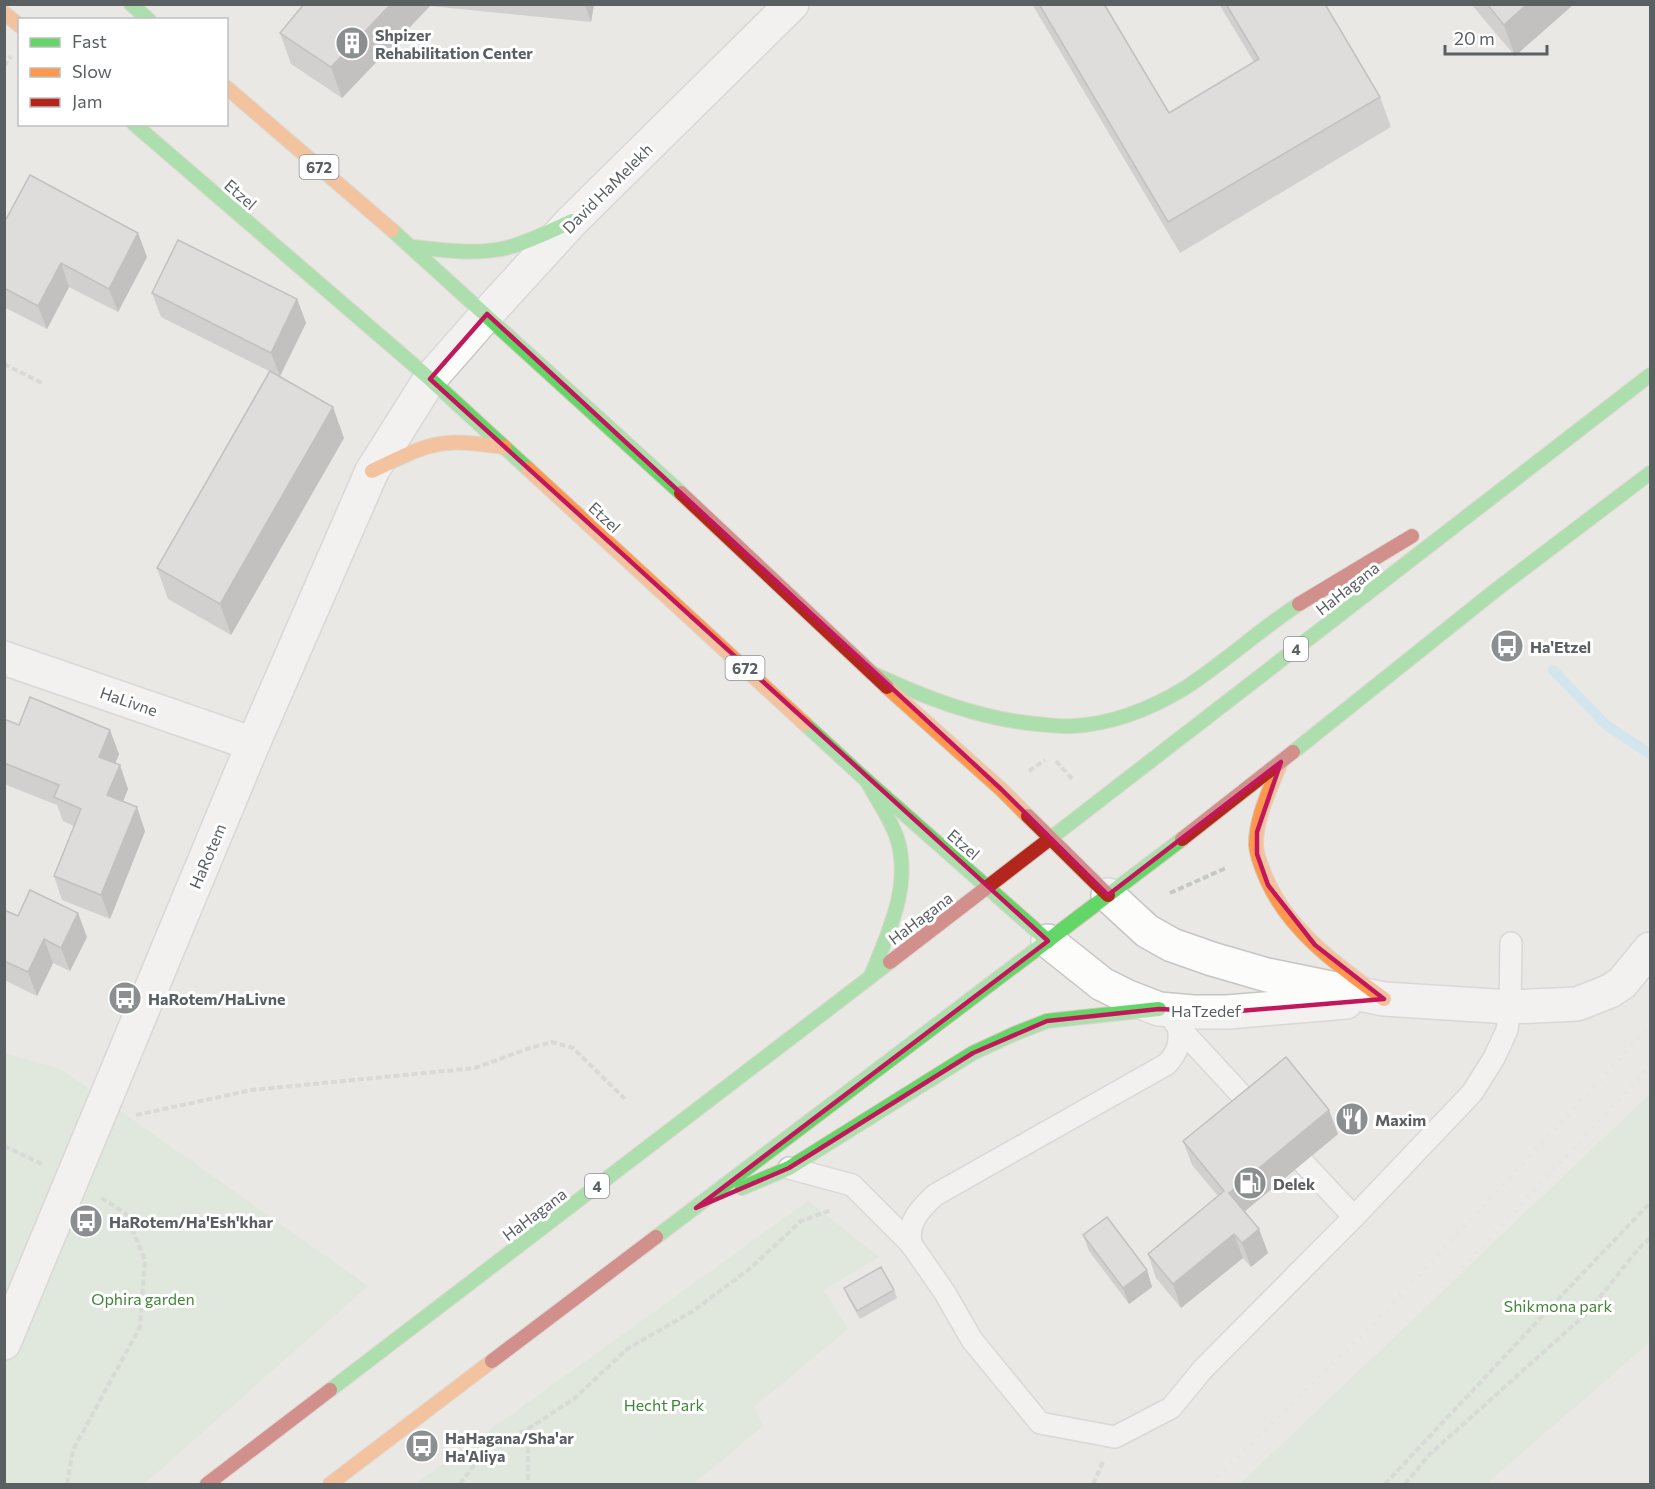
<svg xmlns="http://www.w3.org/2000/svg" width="1655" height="1489" font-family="Commissioner,sans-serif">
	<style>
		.green { fill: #d5e6d0 }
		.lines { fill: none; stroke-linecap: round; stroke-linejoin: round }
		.stream { stroke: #b8e4f6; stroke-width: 10 }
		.lane-casing { stroke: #c6c5c6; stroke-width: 24 }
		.street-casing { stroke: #c6c5c6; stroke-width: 36 }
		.fast-casing { stroke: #d1c4b3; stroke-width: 16 }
		.slow-casing { stroke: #d1c4b3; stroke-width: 16 }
		.jam-casing { stroke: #d1c4b3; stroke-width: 16 }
		.path { stroke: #c4c9c5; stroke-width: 4; stroke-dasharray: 6 3; stroke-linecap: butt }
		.lane { stroke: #fcfcfb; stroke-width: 21 }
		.street { stroke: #fcfcfb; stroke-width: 33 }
		.fast { stroke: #63d668; stroke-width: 14 }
		.slow { stroke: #ff974d; stroke-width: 14 }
		.jam { stroke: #b3261e; stroke-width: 14 }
		.rail { stroke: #e2e1e1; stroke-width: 4.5; stroke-dasharray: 1.5 8; stroke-linecap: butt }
		.wall { fill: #b5b3b1 }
		.shaded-wall { fill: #939290 }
		.building { fill: #d2d0ce; stroke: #939290; stroke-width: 1.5 }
		.marked { fill: none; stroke: #c2185b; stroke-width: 4.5; stroke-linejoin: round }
		.labels { text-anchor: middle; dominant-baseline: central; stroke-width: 6; stroke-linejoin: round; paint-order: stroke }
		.shield { fill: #fff; stroke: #8c8f91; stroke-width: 1.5 }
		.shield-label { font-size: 15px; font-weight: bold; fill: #5a5f62 }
		.poi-label { font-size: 16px; font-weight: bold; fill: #5a5f62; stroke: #fff; text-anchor: start }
		.street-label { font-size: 16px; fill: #5a5f62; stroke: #fff }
		.park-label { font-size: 16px; fill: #408537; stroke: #fff }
	</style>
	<rect width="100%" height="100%" fill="#eae8e5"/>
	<g class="green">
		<polygon points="4,1053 61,1069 368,1286 144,1484 5,1484 4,1390 6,1387 4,1385"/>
		<polygon points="1650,1094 1650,1342 1486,1484 1240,1484"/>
		<polygon points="808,1201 879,1257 824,1290 848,1329 754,1407 763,1426 693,1484 415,1484"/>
	</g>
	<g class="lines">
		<polyline class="stream" points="1553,670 1606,725 1650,754"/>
		<defs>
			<g id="lane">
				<polyline points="1175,1023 1260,1115"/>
				<polyline points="1285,1143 1354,1217"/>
				<polyline points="789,1168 852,1185 911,1244 945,1293 972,1340 1040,1423 1115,1437 1171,1408 1203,1369 1354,1217 1472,1093 1494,1058 1507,1030 1510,1007 1511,943"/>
				<path d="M911,1244C907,1222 920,1209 935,1195L1167,1064C1178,1052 1181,1042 1178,1027"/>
			</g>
			<g id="street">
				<polyline points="4,658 253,744"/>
				<polyline points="1108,895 1147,931 1172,945 1212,959 1267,975 1384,999 1510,1007 1577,1004 1610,991 1622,983 1650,949"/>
				<polyline points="1048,941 1102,984 1128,997 1159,1009 1193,1012 1227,1012 1346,1002"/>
				<polyline points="4,1343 253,744 372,471 430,379 487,314 572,221 792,4"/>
			</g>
			<g id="fast">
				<polyline points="131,4 149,20"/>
				<polyline points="134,124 430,379 528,469"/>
				<polyline points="392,230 681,493"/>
				<path d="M412,247C443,250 476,255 506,248C529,242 551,231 572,221"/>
				<path d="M872,673C924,697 979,719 1037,724C1049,725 1061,727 1073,726C1112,724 1152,708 1185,688C1225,662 1259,630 1299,604"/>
				<polyline points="805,724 867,781 1048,941"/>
				<polyline points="1293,752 1497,589 1650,473"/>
				<path d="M867,781C877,800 890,818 897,838C912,886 888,933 871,976"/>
				<polyline points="1047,841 1650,375"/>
				<polyline points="742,1188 789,1168 973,1053 1014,1034 1047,1021 1159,1009"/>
				<polyline points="656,1237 1182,839"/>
				<polyline points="330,1390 890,962"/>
			</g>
			<g id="slow">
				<polyline points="4,13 20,26"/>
				<polyline points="226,87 392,230"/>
				<polyline points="528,469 805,724"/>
				<path d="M372,471C396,460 421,445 447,443C466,441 485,445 504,447"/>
				<polyline points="887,687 1001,789 1028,816"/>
				<path d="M1281,762C1271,788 1256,816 1256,845C1257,858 1262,868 1267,880C1290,932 1339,966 1384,999"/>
				<polyline points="330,1484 492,1361"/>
			</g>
			<g id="jam">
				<polyline points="681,493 887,687"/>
				<polyline points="1299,604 1412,536"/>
				<polyline points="1028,816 1108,895"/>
				<polyline points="1182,839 1293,752"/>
				<polyline points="890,962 1047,841"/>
				<polyline points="492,1361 656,1237"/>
				<polyline points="207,1484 330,1390"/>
			</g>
		</defs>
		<use href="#lane" class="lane-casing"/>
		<use href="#street" class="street-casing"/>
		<use href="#fast" class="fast-casing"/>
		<use href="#slow" class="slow-casing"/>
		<use href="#jam" class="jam-casing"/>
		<g class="path">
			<polyline points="4,66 11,56"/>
			<polyline points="4,364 42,383"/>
			<polyline points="1056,761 1073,780"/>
			<polyline points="1029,771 1045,760"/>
			<polyline points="1170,893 1226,868"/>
			<polyline points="136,1115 252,1090 475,1068 530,1048 552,1042 573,1048 625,1099"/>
			<polyline points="4,1146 42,1164"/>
			<polyline points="528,1429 575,1398 627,1349 693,1311 752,1267 801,1221 831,1210"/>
			<polyline points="67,1484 73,1450 140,1327 145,1260 126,1214 100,1197"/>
			<polyline points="460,1484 486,1449 528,1429 528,1484"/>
			<polyline points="1093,1484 1103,1462"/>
			<polyline points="1385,1484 1579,1277 1650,1203"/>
			<polyline points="1405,1484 1430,1454 1587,1313 1639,1248 1650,1238"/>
		</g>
		<use href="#lane" class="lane"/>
		<use href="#street" class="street"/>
		<use href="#fast" class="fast"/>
		<use href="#slow" class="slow"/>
		<use href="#jam" class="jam"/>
		<g class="rail">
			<polyline points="1211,1484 1389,1308 1650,1026"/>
			<polyline points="1250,1484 1408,1327 1650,1066"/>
		</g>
	</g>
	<g class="wall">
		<polygon points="304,4 594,4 591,22 430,6 342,98 291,64 280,33"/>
		<polygon points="1032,4 1105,4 1169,113 1254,62 1219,4 1325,4 1380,97 1391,127 1180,253"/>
		<polygon points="1471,4 1574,4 1515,56"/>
		<polygon points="4,223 147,257 118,312 69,287 47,329 4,307"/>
		<polygon points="152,293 297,299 306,323 280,376 344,438 231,635 168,599 157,568 269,371 161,317"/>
		<polygon points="4,719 19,725 119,754 115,763 128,789 123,801 145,831 110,919 62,900 54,876 74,826 63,821 57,805 4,784"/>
		<polygon points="4,910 18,916 87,937 70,971 53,963 37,996 4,980"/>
		<polygon points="1338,1134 1244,1211 1259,1229 1268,1253 1251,1267 1243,1258 1181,1308 1156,1278 1148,1254 1218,1196 1192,1165 1183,1141"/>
		<polygon points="1083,1235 1147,1270 1152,1287 1129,1304 1089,1251"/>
		<polygon points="844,1288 894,1290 897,1298 860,1319 847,1296"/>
	</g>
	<g class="shaded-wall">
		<polygon points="391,4 430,4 430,6 342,98 331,67"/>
		<polygon points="585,4 594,4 591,22"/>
		<polygon points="1527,4 1574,4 1515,56 1504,25"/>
		<polygon points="138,233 147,257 118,312 109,289"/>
		<polygon points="61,263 69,287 47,329 38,306"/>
		<polygon points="297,299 306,323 280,376 271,353"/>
		<polygon points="333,407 344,438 231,635 220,604"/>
		<polygon points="110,730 119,754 108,781 99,757"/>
		<polygon points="120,765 128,789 116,819 107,795"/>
		<polygon points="137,807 145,831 110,919 101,895"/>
		<polygon points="78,913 87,937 70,971 61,948"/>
		<polygon points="44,939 53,963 37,996 28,972"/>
		<polygon points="1329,1110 1338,1134 1238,1217 1229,1193"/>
		<polygon points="1259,1229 1268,1253 1251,1267 1242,1243"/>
		<polygon points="1234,1234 1243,1258 1181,1308 1173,1284"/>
		<polygon points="1147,1270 1152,1287 1129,1304 1123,1288"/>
	</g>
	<g class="building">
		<polygon points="304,4 391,4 331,67 280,33"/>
		<polygon points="1039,4 1104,4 1169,113 1259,59 1226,4 1325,4 1380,97 1168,222"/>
		<polygon points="1487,4 1527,4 1504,25"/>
		<polygon points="30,175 138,233 109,289 61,263 38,306 4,288 4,223"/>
		<polygon points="178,240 297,299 271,353 152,293"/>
		<polygon points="270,371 333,407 220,604 157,568"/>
		<polygon points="30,697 110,730 99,757 120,765 107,795 137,807 101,895 54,876 81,809 54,797 59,785 4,763 4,719 19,725"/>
		<polygon points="30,890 78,913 61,948 44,939 28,972 4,961 4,910 18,916"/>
		<polygon points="1286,1057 1329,1110 1229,1193 1259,1229 1242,1243 1234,1234 1173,1284 1148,1254 1224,1191 1183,1141"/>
		<polygon points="1107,1217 1147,1270 1123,1288 1083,1235"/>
		<polygon points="881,1267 894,1290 857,1311 844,1288"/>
	</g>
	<path d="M0 0H1655V1489H0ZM487,314L1001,789L1108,895L1281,762L1257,832V854L1268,885L1315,945L1384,999L1227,1012L1159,1009L1047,1021L973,1053L789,1168L696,1208L1048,941L430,379Z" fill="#eae8e5" fill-opacity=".55" fill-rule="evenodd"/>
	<path class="marked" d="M487,314L1001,789L1108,895L1281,762L1257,832V854L1268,885L1315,945L1384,999L1227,1012L1159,1009L1047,1021L973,1053L789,1168L696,1208L1048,941L430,379Z"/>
	<defs>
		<symbol id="building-disc" viewBox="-11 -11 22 22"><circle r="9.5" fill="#8c8f90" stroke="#fff"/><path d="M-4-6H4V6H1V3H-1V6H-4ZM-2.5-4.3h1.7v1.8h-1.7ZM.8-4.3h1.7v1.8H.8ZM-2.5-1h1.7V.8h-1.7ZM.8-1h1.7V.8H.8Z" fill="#fff"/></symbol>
		<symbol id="bus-disc" viewBox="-11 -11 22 22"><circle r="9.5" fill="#8c8f90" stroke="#fff"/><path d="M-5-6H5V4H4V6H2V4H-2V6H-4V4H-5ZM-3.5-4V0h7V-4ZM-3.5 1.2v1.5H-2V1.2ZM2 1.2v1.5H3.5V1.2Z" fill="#fff"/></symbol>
		<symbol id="restaurant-disc" viewBox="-11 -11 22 22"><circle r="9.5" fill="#8c8f90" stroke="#fff"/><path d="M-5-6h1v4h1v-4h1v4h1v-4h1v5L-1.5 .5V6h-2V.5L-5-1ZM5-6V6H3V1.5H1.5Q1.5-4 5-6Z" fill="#fff"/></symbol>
		<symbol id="fuel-disc" viewBox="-11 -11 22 22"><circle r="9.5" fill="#8c8f90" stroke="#fff"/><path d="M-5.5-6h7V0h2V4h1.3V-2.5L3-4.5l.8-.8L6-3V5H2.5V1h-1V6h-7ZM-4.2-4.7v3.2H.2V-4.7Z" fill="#fff"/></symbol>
	</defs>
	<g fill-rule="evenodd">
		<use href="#building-disc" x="333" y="24" width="38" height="38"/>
		<use href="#bus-disc" x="1488" y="627" width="38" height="38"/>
		<use href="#bus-disc" x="106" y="979" width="38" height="38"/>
		<use href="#restaurant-disc" x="1333" y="1100" width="38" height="38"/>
		<use href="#fuel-disc" x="1231" y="1164" width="38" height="38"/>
		<use href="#bus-disc" x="67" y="1202" width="38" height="38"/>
		<use href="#bus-disc" x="403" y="1427" width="38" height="38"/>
	</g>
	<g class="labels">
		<g class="shield">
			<rect x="299.5" y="155" width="39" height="24" rx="4.5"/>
			<rect x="1284" y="637" width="24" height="24" rx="4.5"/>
			<rect x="725.5" y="656" width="39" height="24" rx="4.5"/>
			<rect x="585" y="1174" width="24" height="24" rx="4.5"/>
		</g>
		<g class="shield-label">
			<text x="319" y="167">672</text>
			<text x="1296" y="649">4</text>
			<text x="745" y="668">672</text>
			<text x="597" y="1186">4</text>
		</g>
		<g class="poi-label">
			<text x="375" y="34">Shpizer<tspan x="375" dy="18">Rehabilitation Center</tspan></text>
			<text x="1530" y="646">Ha'Etzel</text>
			<text x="148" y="998">HaRotem/HaLivne</text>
			<text x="1375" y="1119">Maxim</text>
			<text x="1273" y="1183">Delek</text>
			<text x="109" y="1221">HaRotem/Ha'Esh'khar</text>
			<text x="445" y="1437">HaHagana/Sha'ar<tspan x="445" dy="18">Ha'Aliya</tspan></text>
		</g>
		<g class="street-label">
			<text transform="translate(607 188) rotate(-45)">David HaMelekh</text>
			<text transform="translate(241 194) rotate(41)">Etzel</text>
			<text transform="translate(605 517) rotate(43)">Etzel</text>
			<text transform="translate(1347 588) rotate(-38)">HaHagana</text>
			<text transform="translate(129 701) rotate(19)">HaLivne</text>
			<text transform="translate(964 844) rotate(41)">Etzel</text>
			<text transform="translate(207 856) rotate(-67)">HaRotem</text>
			<text transform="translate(920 918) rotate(-37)">HaHagana</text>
			<text x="1206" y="1010">HaTzedef</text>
			<text transform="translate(534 1214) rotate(-37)">HaHagana</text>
		</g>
		<g class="park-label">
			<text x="143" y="1298">Ophira garden</text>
			<text x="1558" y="1305">Shikmona park</text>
			<text x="664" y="1404">Hecht Park</text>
		</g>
	</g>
	<rect width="1655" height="1489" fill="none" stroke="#5a5f62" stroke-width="12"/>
	<rect x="18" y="18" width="210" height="108" fill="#ffffff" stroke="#bdbfc0" stroke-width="1.5"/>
	<rect x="30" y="38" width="30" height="9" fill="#63d668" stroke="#bdbfc0" stroke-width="1.5"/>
	<text x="72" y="48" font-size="18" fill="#5a5f62">Fast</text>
	<rect x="30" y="68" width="30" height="9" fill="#ff974d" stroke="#bdbfc0" stroke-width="1.5"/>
	<text x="72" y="78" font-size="18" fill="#5a5f62">Slow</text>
	<rect x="30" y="98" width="30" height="9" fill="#b3261e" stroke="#bdbfc0" stroke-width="1.5"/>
	<text x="72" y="108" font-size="18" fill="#5a5f62">Jam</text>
	<path d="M1445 45v9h102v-9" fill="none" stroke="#5a5f62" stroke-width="3"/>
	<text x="1454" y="45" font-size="18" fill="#5a5f62" stroke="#ffffff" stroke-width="4.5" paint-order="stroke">20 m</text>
</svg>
